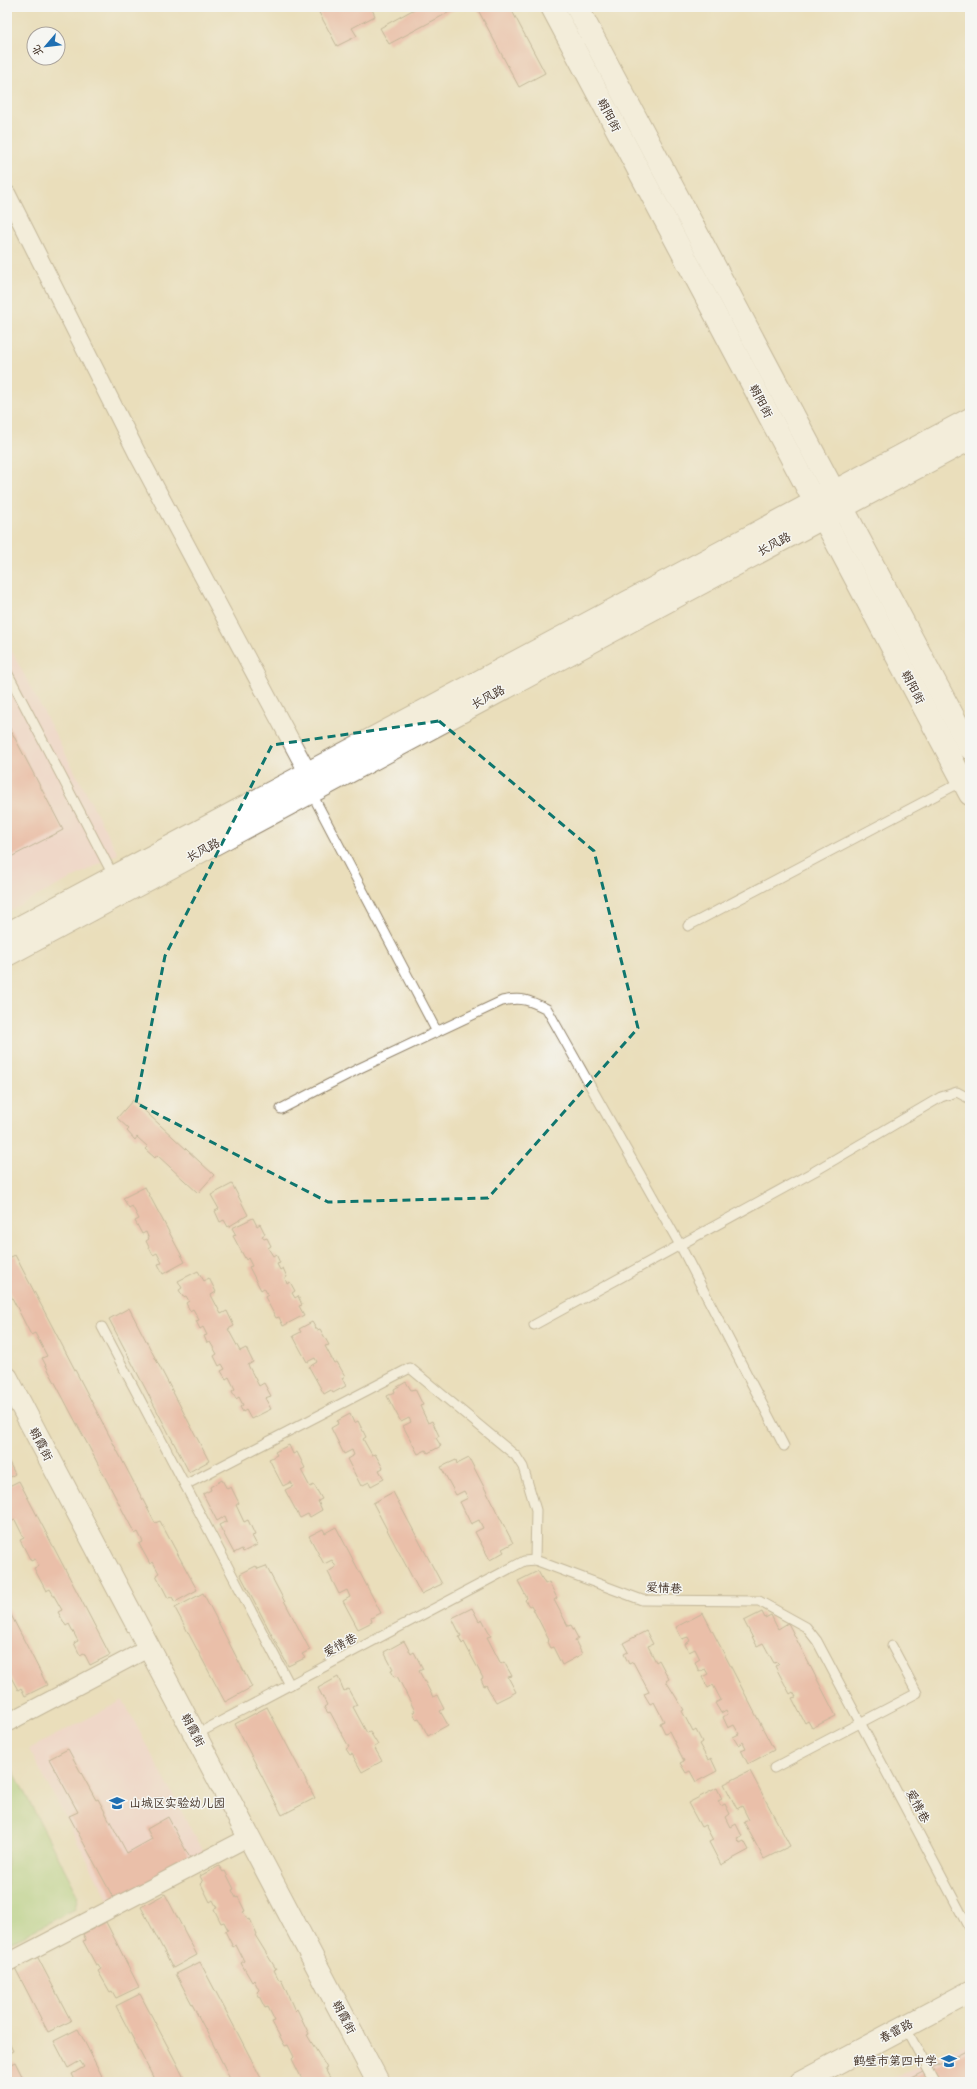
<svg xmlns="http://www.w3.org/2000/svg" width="977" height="2089" font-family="Sriracha,'LXGW WenKai TC',sans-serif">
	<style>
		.built { fill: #f6cfd8 }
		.green { fill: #a0d17f; stroke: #6e7e4e }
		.building { fill: #eb9993 }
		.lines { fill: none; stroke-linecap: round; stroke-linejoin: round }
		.lane-casing { stroke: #92846c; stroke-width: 11 }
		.street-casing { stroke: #92846c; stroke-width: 19 }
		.secondary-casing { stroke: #92846c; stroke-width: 24 }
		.lane { stroke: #fff; stroke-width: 9 }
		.street { stroke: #fff; stroke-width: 17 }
		.secondary { stroke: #fff; stroke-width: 22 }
		.marked { fill: none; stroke: #0f766e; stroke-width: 3; stroke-dasharray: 8 5; stroke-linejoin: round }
		.labels { text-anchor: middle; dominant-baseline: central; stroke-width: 3; stroke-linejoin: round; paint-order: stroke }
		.street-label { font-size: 12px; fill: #3b2a1e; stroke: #f6f6f2 }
		.poi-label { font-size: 12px; fill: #3b2a1e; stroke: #f6f6f2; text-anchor: start }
	</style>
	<rect width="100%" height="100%" fill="#f6f6f2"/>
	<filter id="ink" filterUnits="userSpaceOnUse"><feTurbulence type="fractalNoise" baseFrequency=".025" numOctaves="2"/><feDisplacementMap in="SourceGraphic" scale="8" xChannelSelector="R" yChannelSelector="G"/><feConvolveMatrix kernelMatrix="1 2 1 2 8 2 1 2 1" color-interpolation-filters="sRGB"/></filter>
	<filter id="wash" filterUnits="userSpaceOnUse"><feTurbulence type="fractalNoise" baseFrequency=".012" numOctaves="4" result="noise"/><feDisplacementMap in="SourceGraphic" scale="16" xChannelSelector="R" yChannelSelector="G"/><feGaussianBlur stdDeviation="0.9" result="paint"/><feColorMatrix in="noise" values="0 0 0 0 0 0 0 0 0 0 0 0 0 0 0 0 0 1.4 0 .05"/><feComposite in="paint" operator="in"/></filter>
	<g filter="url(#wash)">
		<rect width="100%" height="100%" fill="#eadebb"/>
		<g class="built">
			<polygon points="7,642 118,854 7,912"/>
			<polygon points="123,1700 205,1856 111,1905 29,1749"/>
			<polygon points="970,2040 970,2082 887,2082"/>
		</g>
		<polygon class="green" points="7,1759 78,1895 75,1909 7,1944"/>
		<g id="blocks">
			<g class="building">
				<polygon points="316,7 371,7 375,16 352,28 357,36 337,46"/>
				<polygon points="418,7 459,7 389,44 380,28"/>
				<polygon points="510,7 545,73 519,87 477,8"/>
				<polygon points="7,723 63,830 7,859"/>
				<polygon points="133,1100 214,1175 198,1193 157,1155 155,1158 145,1149 148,1147 137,1137 135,1140 127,1131 129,1129 117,1118"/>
				<polygon points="232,1184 248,1215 228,1227 224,1220 220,1222 215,1211 219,1209 211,1195"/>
				<polygon points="145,1187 185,1262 163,1274 158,1264 162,1263 157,1253 153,1255 146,1241 149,1239 146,1232 142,1234 135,1221 139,1219 132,1206 129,1208 123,1198"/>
				<polygon points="253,1218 257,1226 260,1224 265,1234 262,1236 264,1239 267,1238 271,1246 268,1248 273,1256 276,1254 280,1263 277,1264 280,1270 283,1268 287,1277 285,1278 287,1284 290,1282 295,1291 292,1293 295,1298 298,1296 302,1305 299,1306 304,1315 283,1326 279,1317 276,1318 265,1297 268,1295 264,1288 261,1290 249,1267 252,1266 248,1258 246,1260 233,1236 236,1235 232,1228"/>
				<polygon points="15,1255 155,1523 160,1521 197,1590 175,1602 172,1597 168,1598 156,1575 159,1573 153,1562 150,1564 139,1544 143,1542 138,1532 135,1534 42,1358 47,1356 35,1333 31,1335 7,1288 7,1259"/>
				<polygon points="198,1271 204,1281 209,1278 216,1292 211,1295 221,1314 227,1311 234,1326 228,1329 240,1351 246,1348 253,1362 248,1365 259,1386 264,1383 271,1396 265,1398 271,1409 251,1419 246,1410 243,1412 240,1407 243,1405 239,1397 236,1399 232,1391 235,1389 229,1377 226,1379 221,1371 225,1369 222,1364 219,1366 214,1356 217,1354 210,1342 207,1343 204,1336 207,1335 203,1327 200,1329 196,1321 199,1320 193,1309 190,1311 186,1303 189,1301 186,1296 183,1297 179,1290 182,1288 178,1281"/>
				<polygon points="129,1308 209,1461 189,1472 109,1319"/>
				<polygon points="312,1322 317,1330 320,1329 329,1345 325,1346 334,1363 337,1362 345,1376 342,1378 346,1386 333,1393 331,1390 324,1394 309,1367 317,1362 315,1358 307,1362 293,1336 301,1332 299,1329"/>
				<polygon points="406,1382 411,1390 415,1389 423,1405 420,1406 428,1423 432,1421 439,1436 436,1438 441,1446 428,1453 426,1450 418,1454 403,1426 411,1422 409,1418 401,1422 387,1396 395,1392 394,1389"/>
				<polygon points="350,1414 354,1423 358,1421 366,1437 363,1439 372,1455 375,1454 383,1468 379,1470 384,1479 371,1486 369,1482 361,1486 347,1459 354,1455 352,1450 344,1454 331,1428 338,1424 337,1421"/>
				<polygon points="289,1445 293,1454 297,1452 305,1468 301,1470 310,1487 314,1485 322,1499 318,1501 322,1510 310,1517 308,1514 300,1518 285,1490 293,1486 291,1482 283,1486 269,1459 277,1455 275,1452"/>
				<polygon points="7,1458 15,1474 7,1479"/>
				<polygon points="469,1458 513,1543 502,1549 504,1552 490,1560 475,1532 483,1528 479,1520 471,1524 460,1502 468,1498 464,1491 456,1495 441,1467 456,1460 457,1464"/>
				<polygon points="222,1480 227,1489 231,1487 239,1503 236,1505 244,1522 248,1520 255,1535 252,1536 257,1545 243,1552 242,1549 234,1553 219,1525 227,1521 225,1516 217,1521 203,1494 211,1490 210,1487"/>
				<polygon points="19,1481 110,1655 90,1665 84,1653 80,1655 74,1643 78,1641 69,1624 66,1626 58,1612 62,1610 50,1589 46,1591 34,1568 39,1566 35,1559 31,1561 20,1540 24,1538 15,1520 10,1522 7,1516 9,1513 7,1509 7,1487"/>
				<polygon points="393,1492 442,1584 421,1594 373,1503"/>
				<polygon points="336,1527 381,1613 371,1618 372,1622 358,1629 343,1601 350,1597 347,1590 339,1594 328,1572 336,1567 332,1560 324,1564 309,1536 323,1529 325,1533"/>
				<polygon points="256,1566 258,1569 266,1566 310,1650 302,1654 305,1658 288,1666 240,1574"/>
				<polygon points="538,1571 545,1584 549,1582 557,1598 554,1600 568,1626 571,1625 578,1638 575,1640 582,1654 562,1665 553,1647 550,1648 547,1642 549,1640 531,1605 529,1606 525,1600 527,1598 518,1581"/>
				<polygon points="203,1593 252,1687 225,1702 175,1608"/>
				<polygon points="7,1607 47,1685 25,1696 21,1688 18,1690 7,1670"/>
				<polygon points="472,1608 479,1621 482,1619 491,1636 487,1637 501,1664 504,1662 512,1676 508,1677 516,1692 496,1702 486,1685 484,1686 481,1679 483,1678 464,1642 462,1644 459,1637 461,1636 452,1618"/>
				<polygon points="762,1612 765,1618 771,1615 778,1629 788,1623 836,1716 812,1728 808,1721 805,1723 792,1698 796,1697 793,1692 790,1694 775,1666 779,1664 777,1662 774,1663 763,1643 757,1646 744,1621"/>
				<polygon points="703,1613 774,1750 748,1764 741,1750 746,1748 743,1742 738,1745 733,1737 739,1734 734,1725 728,1728 723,1717 728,1714 726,1710 721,1713 715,1703 721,1700 713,1685 708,1688 702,1677 708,1674 705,1669 699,1672 695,1662 700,1659 695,1649 689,1652 685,1644 690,1641 688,1637 682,1639 676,1627"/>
				<polygon points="646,1631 653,1644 648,1646 656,1662 659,1660 669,1679 666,1681 684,1710 682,1711 693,1732 696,1730 702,1742 699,1744 708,1760 711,1758 717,1771 696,1782 690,1771 686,1773 680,1763 684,1761 669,1731 665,1733 660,1723 664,1721 654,1702 650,1704 644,1694 649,1692 633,1662 629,1664 624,1654 628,1652 623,1643"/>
				<polygon points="404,1641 411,1654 414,1652 423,1669 419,1671 433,1697 437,1695 444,1709 440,1711 448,1725 428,1736 419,1718 416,1719 413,1712 415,1711 397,1676 394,1677 391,1670 393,1669 384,1652"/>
				<polygon points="338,1677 344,1691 348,1689 357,1705 353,1707 367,1733 370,1732 378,1745 374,1747 382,1761 362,1772 352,1754 350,1755 346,1749 349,1747 330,1712 328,1713 324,1707 327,1705 318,1688"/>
				<polygon points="267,1707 315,1798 282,1815 235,1724"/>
				<polygon points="68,1749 96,1800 98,1799 127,1853 152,1839 147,1829 168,1817 191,1860 115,1901 69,1816 78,1812 49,1759"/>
				<polygon points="750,1771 790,1846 764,1859 744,1822 749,1820 742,1806 737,1809 724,1784"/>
				<polygon points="717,1788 722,1799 718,1801 721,1806 725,1804 730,1814 726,1817 731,1827 736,1824 742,1836 737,1838 740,1843 744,1841 749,1850 721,1865 709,1842 713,1840 705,1825 701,1827 688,1803"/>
				<polygon points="219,1866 223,1872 225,1871 234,1889 232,1890 236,1898 238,1897 245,1911 243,1912 248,1920 250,1919 257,1934 255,1935 276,1969 274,1970 279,1980 281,1979 295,2011 297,2009 309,2034 307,2035 327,2068 325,2069 330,2078 322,2082 307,2082 306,2079 303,2081 292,2059 294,2057 288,2045 285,2046 272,2022 275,2021 268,2007 265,2008 257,1992 259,1990 254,1980 252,1982 241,1963 244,1961 236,1945 233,1947 225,1931 228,1930 224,1922 221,1923 214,1909 217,1908 213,1900 210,1902 201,1884 203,1882 200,1876"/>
				<polygon points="165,1894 197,1955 173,1968 141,1907"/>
				<polygon points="106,1922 139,1987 116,1998 112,1991 110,1992 98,1971 101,1969 98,1964 96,1965 83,1941 86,1940 83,1934"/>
				<polygon points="37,1956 71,2021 48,2032 15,1968"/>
				<polygon points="200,1962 236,2030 263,2082 232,2082 212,2042 176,1974"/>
				<polygon points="140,1994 176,2062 186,2082 155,2082 152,2075 116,2006"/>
				<polygon points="78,2029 105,2082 76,2082 72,2074 84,2067 80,2061 68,2068 54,2041"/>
				<polygon points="7,2039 13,2051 7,2054"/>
				<polygon points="970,2049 970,2079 965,2082 904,2082"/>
				<polygon points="15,2062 25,2082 7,2082 7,2066"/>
			</g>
		</g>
	</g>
	<g filter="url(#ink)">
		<use href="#blocks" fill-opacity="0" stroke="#92846c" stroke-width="1"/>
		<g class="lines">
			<defs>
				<g id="lane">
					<polyline points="7,672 114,877"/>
					<polyline points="311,792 437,1032"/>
					<polyline points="688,926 963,781"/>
					<path d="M281,1109L360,1068L502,1001C522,997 529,1000 547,1009L680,1245L784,1446"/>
					<polyline points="534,1325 815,1171 941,1097 957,1092 970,1099"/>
					<polyline points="102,1327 290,1685"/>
					<polyline points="185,1485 410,1368 516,1456 523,1467 536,1510 535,1560"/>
					<polyline points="195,1735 524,1561 535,1560 642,1600 759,1601 806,1627 817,1641 970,1930"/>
					<polyline points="774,1768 917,1693 892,1646"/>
					<polyline points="905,2027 935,2082"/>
				</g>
				<g id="street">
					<polyline points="7,194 137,453 308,773"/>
					<polyline points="7,1723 149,1648"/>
					<polyline points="7,1963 249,1837"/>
				</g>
				<g id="secondary">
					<polyline points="552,7 970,794"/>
					<polyline points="577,7 970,748"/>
					<polyline points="7,934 970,419"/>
					<polyline points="7,955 970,439"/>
					<polyline points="7,1378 378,2082"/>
					<polyline points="801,2082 970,1992"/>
				</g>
			</defs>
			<use href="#lane" class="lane-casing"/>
			<use href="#street" class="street-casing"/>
			<use href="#secondary" class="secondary-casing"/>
			<use href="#lane" class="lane"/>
			<use href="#street" class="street"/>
			<use href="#secondary" class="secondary"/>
		</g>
	</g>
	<path d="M0 0H977V2089H0ZM439,721L594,851L638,1028L488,1198L328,1202L136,1103L165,956L272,745Z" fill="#eadebb" fill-opacity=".55" fill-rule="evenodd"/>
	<path class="marked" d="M439,721L594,851L638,1028L488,1198L328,1202L136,1103L165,956L272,745Z"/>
	<defs>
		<symbol id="school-bare" viewBox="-9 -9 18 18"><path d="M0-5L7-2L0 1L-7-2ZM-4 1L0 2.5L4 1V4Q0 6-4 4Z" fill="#1f6fb2" stroke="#f6f6f2" stroke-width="2.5" paint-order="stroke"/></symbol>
	</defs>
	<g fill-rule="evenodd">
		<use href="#school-bare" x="106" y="1792" width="22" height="22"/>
		<use href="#school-bare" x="938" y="2050" width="22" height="22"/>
	</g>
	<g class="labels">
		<g class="street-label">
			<text transform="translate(609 115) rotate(62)">朝阳街</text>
			<text transform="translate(761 401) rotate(62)">朝阳街</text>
			<text transform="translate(774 544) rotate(-28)">长风路</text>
			<text transform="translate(913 687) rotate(62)">朝阳街</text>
			<text transform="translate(488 697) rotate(-28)">长风路</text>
			<text transform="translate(203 850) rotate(-28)">长风路</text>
			<text transform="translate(41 1444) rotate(62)">朝霞街</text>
			<text transform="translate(664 1588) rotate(3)">爱情巷</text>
			<text transform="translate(340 1645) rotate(-28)">爱情巷</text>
			<text transform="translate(193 1730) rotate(62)">朝霞街</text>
			<text transform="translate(918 1806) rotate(62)">爱情巷</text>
			<text transform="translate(344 2017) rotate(62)">朝霞街</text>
			<text transform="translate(896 2031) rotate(-28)">春雷路</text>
		</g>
		<g class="poi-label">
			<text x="129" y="1803">山城区实验幼儿园</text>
			<text x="937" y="2061" text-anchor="end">鹤壁市第四中学</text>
		</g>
	</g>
	<rect width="977" height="2089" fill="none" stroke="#f6f6f2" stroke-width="24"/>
	<g transform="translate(46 46) rotate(242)"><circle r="19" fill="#f6f6f2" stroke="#aba49d"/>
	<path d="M0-3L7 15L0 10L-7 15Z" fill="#1f6fb2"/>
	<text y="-6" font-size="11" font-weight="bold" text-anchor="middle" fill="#3b2a1e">北</text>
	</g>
</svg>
